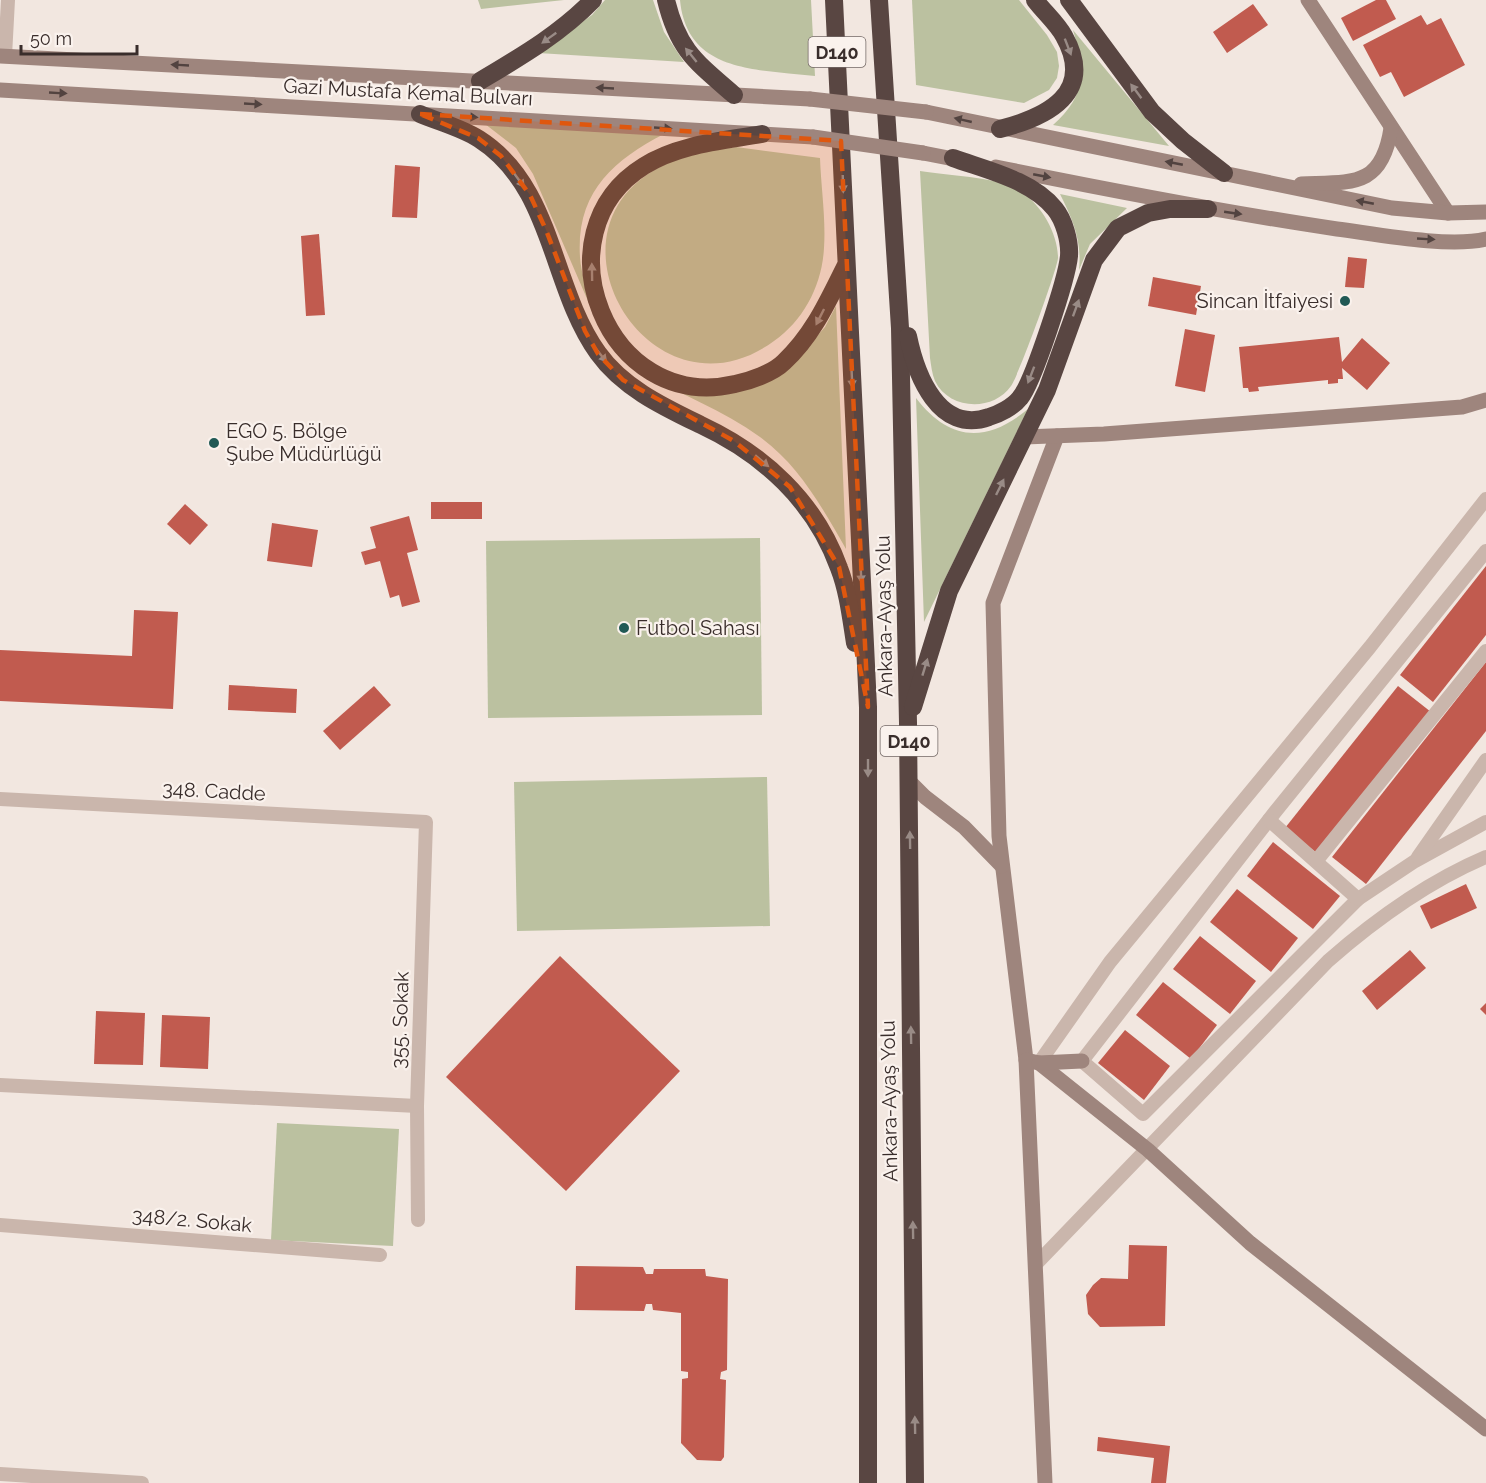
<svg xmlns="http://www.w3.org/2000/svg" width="1486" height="1483" font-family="Raleway,sans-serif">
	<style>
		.green { fill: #bbc1a0 }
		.building { fill: #c15b4f }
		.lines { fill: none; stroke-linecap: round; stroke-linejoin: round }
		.street { stroke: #cab6ac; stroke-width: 14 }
		.secondary { stroke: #9e857d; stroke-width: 15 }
		.highway { stroke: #594642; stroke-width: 18 }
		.secondary-bridge { stroke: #9e857d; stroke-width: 15 }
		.oneway { fill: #998b86 }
		.oneway2 { fill: #524340 }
		.marked { fill: #df570e; fill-opacity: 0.2; stroke: #df570e; stroke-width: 4.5; stroke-dasharray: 12 8; stroke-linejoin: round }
		.poi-dot { fill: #215955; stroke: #faf2ed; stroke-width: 2 }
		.labels { text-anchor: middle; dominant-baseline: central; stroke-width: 4.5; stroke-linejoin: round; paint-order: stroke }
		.shield { fill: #faf2ed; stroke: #736865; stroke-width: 1.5 }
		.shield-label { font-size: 18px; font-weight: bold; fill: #392d2b }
		.street-label { font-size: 20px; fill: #392d2b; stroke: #faf2ed }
		.poi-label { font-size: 20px; fill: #392d2b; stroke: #faf2ed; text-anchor: start }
	</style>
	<rect width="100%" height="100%" fill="#f2e7e0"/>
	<g class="green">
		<polygon points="478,0 564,0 481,9"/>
		<polygon points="605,0 653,0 664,32 684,62 538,53 592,15"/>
		<path d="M680,0H811L815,76C759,69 687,74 680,0Z"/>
		<polygon points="912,0 1019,0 1047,35 1057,52 1059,66 1057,78 1049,90 1024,103 916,85"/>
		<path d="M1073,30L1169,146L1053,125C1087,95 1085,71 1073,30Z"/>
		<path d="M485,124L664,134C612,161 576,193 580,257C581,274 588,291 591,308L533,174L516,148Z"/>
		<path d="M736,147L820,158C821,187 826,219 824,248C822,285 804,320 774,341C653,429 534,235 658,168C666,164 674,158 682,155C698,150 719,150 736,147Z"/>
		<path d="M920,171C949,176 998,176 1022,192C1042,206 1058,234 1058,258C1057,270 1019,375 1011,386C993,412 949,410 935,381C932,374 931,365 930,358Z"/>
		<path d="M1060,194L1127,208L1090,244L1079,270C1082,241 1073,220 1060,194Z"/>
		<path d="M836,306L846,549C823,509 799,465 760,437C724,411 679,393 639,372L692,386L793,363L825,327Z"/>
		<path d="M916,398C949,441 986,444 1028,409L924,622Z"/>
		<polygon points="760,538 762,715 488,718 486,541"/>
		<polygon points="767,777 770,926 517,931 514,782"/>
		<polygon points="277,1123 399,1129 393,1246 271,1240"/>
	</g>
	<g class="building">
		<polygon points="1376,0 1386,0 1396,19 1353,41 1341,18"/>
		<polygon points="1253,4 1268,25 1227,53 1213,32"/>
		<polygon points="1421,15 1427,25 1441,18 1465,65 1404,97 1391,72 1380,77 1363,45"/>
		<polygon points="395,165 420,167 417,218 392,217"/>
		<polygon points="319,234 325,315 306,316 301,236"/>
		<polygon points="1348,257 1367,259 1364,288 1345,287"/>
		<polygon points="1153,277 1201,286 1196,315 1148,306"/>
		<polygon points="1185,329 1215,335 1205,392 1175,386"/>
		<polygon points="1339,337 1342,362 1362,338 1390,363 1367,390 1342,368 1343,379 1338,379 1338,383 1328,384 1328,380 1258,387 1259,391 1249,392 1248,388 1243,388 1239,347"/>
		<rect x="431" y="502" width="51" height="17"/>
		<polygon points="185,504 208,525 190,545 167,524"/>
		<polygon points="409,516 418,550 407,553 420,602 402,607 399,595 390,598 380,561 365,565 361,552 376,548 370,527"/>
		<polygon points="272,523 318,530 312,567 267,561"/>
		<polygon points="1486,566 1486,635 1433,702 1400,675"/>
		<polygon points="134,610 178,612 173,709 0,701 0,650 132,656"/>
		<polygon points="1486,662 1486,731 1366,884 1332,857"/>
		<polygon points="229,685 297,689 296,713 228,710"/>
		<polygon points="374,686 391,705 340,750 323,731"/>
		<polygon points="1398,686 1431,712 1318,854 1285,828"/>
		<polygon points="1273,842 1340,896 1313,929 1247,876"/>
		<polygon points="1466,884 1477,908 1431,929 1420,906"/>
		<polygon points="1237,889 1298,938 1271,972 1210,922"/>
		<polygon points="1200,936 1256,981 1230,1014 1173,969"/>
		<polygon points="1410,950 1426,968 1377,1010 1362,991"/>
		<polygon points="560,956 680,1071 566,1191 446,1077"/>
		<polygon points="1163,982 1217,1025 1191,1059 1136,1015"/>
		<polygon points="1486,1003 1486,1015 1480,1009"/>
		<polygon points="96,1011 145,1013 143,1065 94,1064"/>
		<polygon points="162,1015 210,1017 208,1069 160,1067"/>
		<polygon points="1125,1030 1170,1066 1144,1100 1098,1063"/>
		<polygon points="1129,1245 1167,1246 1165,1326 1100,1327 1088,1314 1086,1295 1093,1285 1101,1278 1128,1279"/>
		<polygon points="576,1266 643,1267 646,1274 653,1274 654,1269 705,1269 706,1276 728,1279 727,1370 721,1372 720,1379 726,1380 724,1457 721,1461 697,1460 681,1443 682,1379 688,1378 688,1372 681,1371 681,1313 653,1310 652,1304 646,1304 644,1311 575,1310"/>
		<polygon points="1098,1437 1170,1446 1166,1483 1151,1483 1154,1458 1097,1451"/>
	</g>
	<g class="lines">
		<g class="street">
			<polyline points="5,56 8,0"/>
			<polyline points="1486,551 1275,812 1082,1061 1143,1114 1358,899 1415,861 1486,822"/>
			<polyline points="0,799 426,822 417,1106 418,1220"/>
			<polyline points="1269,820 1358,899"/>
			<polyline points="1418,857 1486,760"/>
			<polyline points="1317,860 1486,651"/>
			<polyline points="1039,1063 1110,962 1370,647 1486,499"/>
			<polyline points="0,1085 417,1106"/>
			<polyline points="0,1225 380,1255"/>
			<path d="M1037,1263L1328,961C1376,919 1427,882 1486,857"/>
			<polyline points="0,1474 142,1483"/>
		</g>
		<g class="secondary">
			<polyline points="1308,0 1448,213"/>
			<polyline points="0,56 810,99"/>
			<polyline points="0,90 813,137"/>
			<polyline points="926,112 1392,208 1448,213 1486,212"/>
			<polyline points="923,153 964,161"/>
			<path d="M996,167C1109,190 1222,212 1337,229C1376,234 1448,248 1486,239"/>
			<path d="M1301,184C1352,182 1382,188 1391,128"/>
			<polyline points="1057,436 993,603 999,836 1026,1060 1039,1063 1148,1150 1250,1243 1486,1429"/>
			<polyline points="1024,437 1104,434 1462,407 1486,400"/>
			<polyline points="909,781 925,797 964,827 1002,866"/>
			<polyline points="1026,1060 1045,1483"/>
			<polyline points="1039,1063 1082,1061"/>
		</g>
		<g class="highway">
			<path d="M666,0C678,50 696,62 734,95"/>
			<polyline points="834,0 868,707 868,1483"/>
			<polyline points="879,0 900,328 908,723 915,1483"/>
			<polyline points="1069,0 1152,112 1183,141 1224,173"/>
			<path d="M480,81C520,57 560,34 593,0"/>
			<path d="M420,114C439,122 462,128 479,139C554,187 550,286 598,353C623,388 664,407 701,425C763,454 815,501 839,568C848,591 851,618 855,643"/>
			<path d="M1000,129C1047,117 1096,93 1064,36C1057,23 1044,12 1035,0"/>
			<path d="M762,134C723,141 679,144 644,166C536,233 607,414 735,384C750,381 773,373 784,362C813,335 828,301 845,267"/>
			<path d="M908,336C916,375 939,435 989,417C999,414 1013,407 1020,398C1033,383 1067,278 1069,256C1070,241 1064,220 1055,209C1032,180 986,170 953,158"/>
			<polyline points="913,707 949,591 1047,390 1094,260 1118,228 1148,213 1170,209 1208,209"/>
		</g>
		<g class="secondary-bridge">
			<polyline points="810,99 926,112"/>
			<polyline points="813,137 923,153"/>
		</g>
	</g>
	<defs><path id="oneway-solid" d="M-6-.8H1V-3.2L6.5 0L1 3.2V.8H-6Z" transform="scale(1.5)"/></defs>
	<g class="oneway">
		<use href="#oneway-solid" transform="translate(549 38) rotate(144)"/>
		<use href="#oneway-solid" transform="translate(1068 47) rotate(69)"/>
		<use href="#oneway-solid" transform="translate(691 55) rotate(-129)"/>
		<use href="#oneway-solid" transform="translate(1136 91) rotate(-127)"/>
		<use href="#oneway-solid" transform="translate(519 180) rotate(54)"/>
		<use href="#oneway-solid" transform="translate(843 184) rotate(88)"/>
		<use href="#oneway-solid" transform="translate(592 272) rotate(-91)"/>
		<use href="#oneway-solid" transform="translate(1076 308) rotate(-70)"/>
		<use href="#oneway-solid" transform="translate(820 317) rotate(117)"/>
		<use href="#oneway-solid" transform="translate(601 355) rotate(51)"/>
		<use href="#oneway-solid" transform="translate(1031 375) rotate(111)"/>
		<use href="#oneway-solid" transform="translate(852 379) rotate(87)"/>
		<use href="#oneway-solid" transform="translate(762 461) rotate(40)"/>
		<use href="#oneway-solid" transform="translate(1000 487) rotate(-64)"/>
		<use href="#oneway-solid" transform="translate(861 574) rotate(87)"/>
		<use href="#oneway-solid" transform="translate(925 667) rotate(-73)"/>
		<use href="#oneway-solid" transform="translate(868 768) rotate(90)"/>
		<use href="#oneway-solid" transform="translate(910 840) rotate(-91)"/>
		<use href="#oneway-solid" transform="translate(911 1035) rotate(-91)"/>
		<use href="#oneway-solid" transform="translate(913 1230) rotate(-91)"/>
		<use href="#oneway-solid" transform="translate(915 1425) rotate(-91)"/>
	</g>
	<g class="oneway2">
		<use href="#oneway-solid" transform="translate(180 65) rotate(-177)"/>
		<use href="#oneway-solid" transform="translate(605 88) rotate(-177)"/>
		<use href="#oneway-solid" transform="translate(58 93) rotate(3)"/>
		<use href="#oneway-solid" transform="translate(253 104) rotate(3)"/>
		<use href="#oneway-solid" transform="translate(469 117) rotate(3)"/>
		<use href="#oneway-solid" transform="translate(963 120) rotate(-167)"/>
		<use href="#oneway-solid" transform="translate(663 128) rotate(3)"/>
		<use href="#oneway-solid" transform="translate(1174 163) rotate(-169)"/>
		<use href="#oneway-solid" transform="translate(1042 176) rotate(11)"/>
		<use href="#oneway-solid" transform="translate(1365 202) rotate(-169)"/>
		<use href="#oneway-solid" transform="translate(1233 213) rotate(8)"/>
		<use href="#oneway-solid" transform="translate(1426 239) rotate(3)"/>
	</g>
	<path class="marked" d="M420,114L841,141L868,707L839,567L790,487L734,441L623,380L598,354L585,331L546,230L530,195L501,156L478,138Z"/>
	<g class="poi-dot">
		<circle cx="1345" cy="301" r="6"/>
		<circle cx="214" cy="443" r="6"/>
		<circle cx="624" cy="628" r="6"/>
	</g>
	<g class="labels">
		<g class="shield">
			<rect x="808.5" y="37" width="57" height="30" rx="4.5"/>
			<rect x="880.5" y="726" width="57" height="30" rx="4.5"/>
		</g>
		<g class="shield-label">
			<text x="837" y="52">D140</text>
			<text x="909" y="741">D140</text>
		</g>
		<g class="street-label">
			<text transform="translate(408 92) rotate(3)">Gazi Mustafa Kemal Bulvarı</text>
			<text transform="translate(884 616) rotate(-91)">Ankara-Ayaş Yolu</text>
			<text transform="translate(214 791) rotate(3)">348. Cadde</text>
			<text transform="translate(400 1020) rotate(-88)">355. Sokak</text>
			<text transform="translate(889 1101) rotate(-91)">Ankara-Ayaş Yolu</text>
			<text transform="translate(192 1220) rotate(5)">348/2. Sokak</text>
		</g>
		<g class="poi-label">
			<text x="1333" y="301" text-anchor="end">Sincan İtfaiyesi</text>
			<text x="226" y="431">EGO 5. Bölge<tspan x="226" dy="23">Şube Müdürlüğü</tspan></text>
			<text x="636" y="628">Futbol Sahası</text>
		</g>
	</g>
	<path d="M21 45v9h116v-9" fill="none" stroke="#392d2b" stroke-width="3"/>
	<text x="30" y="45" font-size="18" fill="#392d2b" stroke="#faf2ed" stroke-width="4.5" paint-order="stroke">50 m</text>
</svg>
